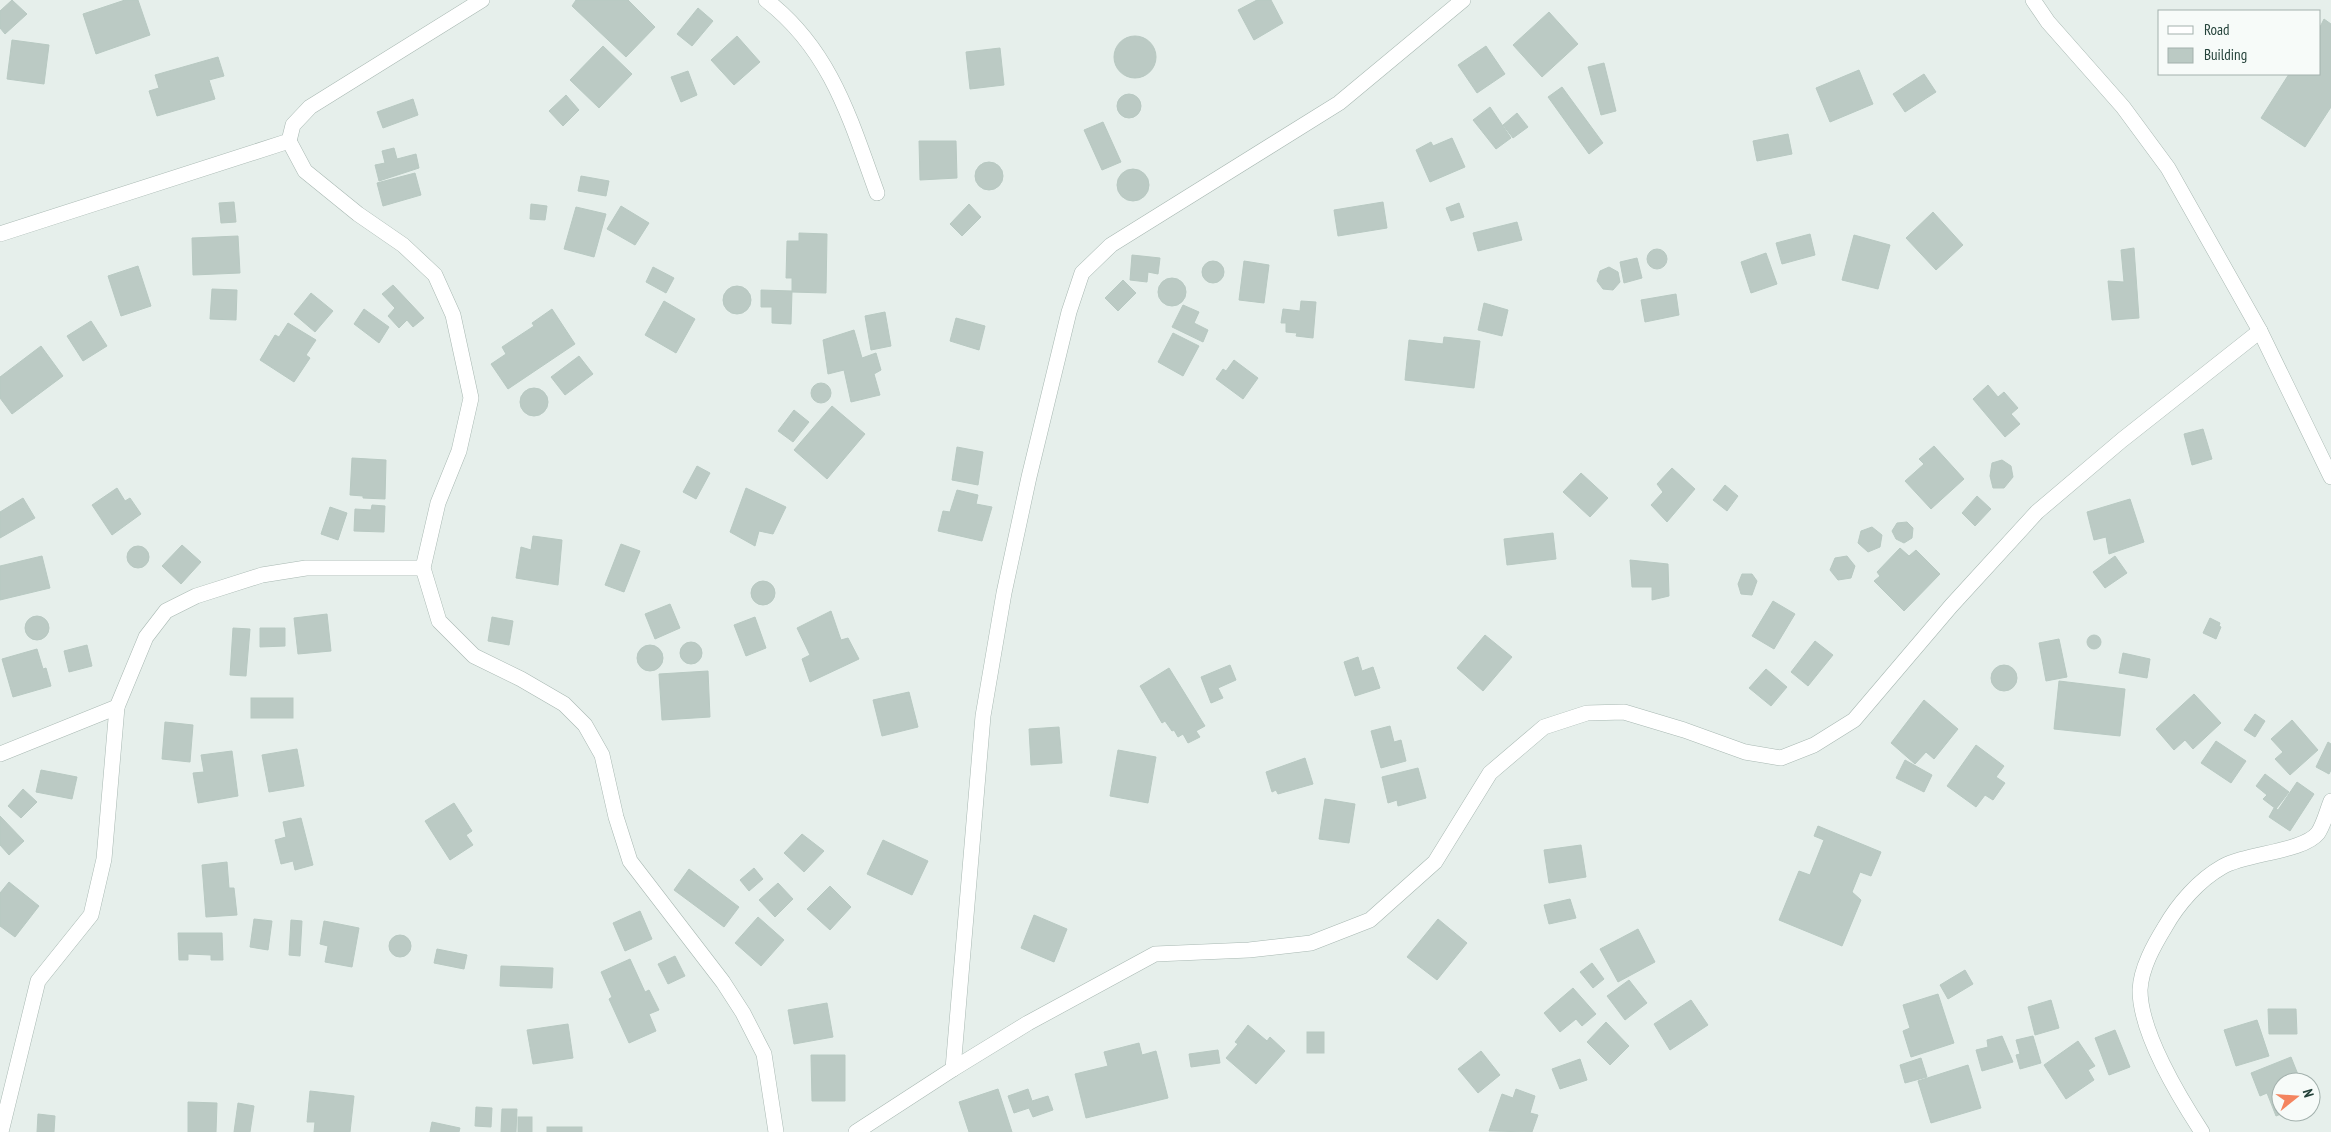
<svg xmlns="http://www.w3.org/2000/svg" width="2331" height="1132" font-family="'PT Sans Narrow',sans-serif">
	<style>
		.building { fill: #bbcac4; stroke: #b8c9c2 }
		.lines { fill: none; stroke-linecap: round; stroke-linejoin: round }
		.minor-casing { stroke: #a8b8b2; stroke-width: 16 }
		.minor { stroke: #fff; stroke-width: 15 }
	</style>
	<rect width="100%" height="100%" fill="#e6efeb"/>
	<g class="building">
		<polygon points="12,0 27,14 5,34 0,28 0,11"/>
		<polygon points="125,0 138,0 150,35 96,54 83,14"/>
		<polygon points="576,0 628,0 655,27 626,57 572,6"/>
		<polygon points="1257,0 1271,0 1283,23 1254,40 1238,10"/>
		<polygon points="698,8 713,21 692,46 677,34"/>
		<polygon points="1549,12 1578,44 1542,77 1513,45"/>
		<polygon points="2324,19 2331,24 2331,107 2305,147 2261,118 2289,74 2320,74 2320,27"/>
		<circle cx="1135" cy="57" r="21"/>
		<polygon points="737,36 760,62 734,85 711,60"/>
		<polygon points="12,40 49,45 44,84 7,79"/>
		<polygon points="603,46 632,74 599,108 570,80"/>
		<polygon points="1486,46 1505,74 1477,93 1458,65"/>
		<polygon points="1000,48 1004,85 970,89 966,52"/>
		<polygon points="218,57 224,76 209,80 215,99 157,116 149,91 159,88 155,75"/>
		<polygon points="1604,63 1616,111 1601,115 1588,67"/>
		<polygon points="1859,70 1873,104 1830,122 1816,88"/>
		<polygon points="688,71 697,95 681,102 671,77"/>
		<polygon points="1924,74 1936,92 1905,112 1893,94"/>
		<polygon points="1562,87 1603,143 1589,154 1548,97"/>
		<circle cx="1129" cy="106" r="12"/>
		<polygon points="566,95 579,110 563,126 549,111"/>
		<polygon points="413,99 418,115 383,128 377,112"/>
		<polygon points="1490,107 1511,138 1496,149 1473,120"/>
		<polygon points="1517,113 1528,127 1513,138 1503,125"/>
		<polygon points="1103,122 1121,162 1102,170 1084,130"/>
		<polygon points="1788,134 1792,154 1757,161 1753,141"/>
		<polygon points="1452,138 1465,167 1430,182 1416,150 1431,142 1433,146"/>
		<polygon points="919,141 956,141 957,178 920,180"/>
		<polygon points="394,148 397,159 416,154 419,168 379,181 375,165 385,163 382,151"/>
		<circle cx="989" cy="176" r="14"/>
		<circle cx="1133" cy="185" r="16"/>
		<polygon points="415,173 421,195 383,206 377,183"/>
		<polygon points="581,176 609,181 606,196 578,191"/>
		<polygon points="234,202 236,222 221,223 219,203"/>
		<polygon points="1383,202 1387,228 1338,236 1334,210"/>
		<polygon points="1459,203 1464,217 1451,221 1446,208"/>
		<polygon points="531,204 547,206 545,220 530,219"/>
		<polygon points="969,204 981,217 962,236 950,224"/>
		<polygon points="621,206 649,223 635,245 607,229"/>
		<polygon points="576,207 606,214 594,257 564,249"/>
		<polygon points="1933,212 1963,245 1936,270 1906,238"/>
		<polygon points="1517,222 1522,240 1478,251 1473,233"/>
		<polygon points="799,233 827,234 826,293 792,292 792,278 786,278 787,241 799,241"/>
		<polygon points="1810,234 1815,255 1782,264 1776,243"/>
		<polygon points="1854,235 1890,245 1878,289 1842,280"/>
		<polygon points="238,236 240,273 193,275 192,238"/>
		<polygon points="2134,248 2139,318 2112,320 2108,281 2124,282 2121,250"/>
		<circle cx="1657" cy="259" r="10"/>
		<polygon points="1766,253 1777,284 1751,293 1741,262"/>
		<polygon points="1132,255 1160,258 1158,274 1148,272 1147,282 1130,280"/>
		<polygon points="1637,258 1642,278 1624,283 1620,262"/>
		<circle cx="1213" cy="272" r="11"/>
		<polygon points="1244,261 1269,265 1264,303 1239,300"/>
		<polygon points="138,266 151,306 121,316 108,276"/>
		<polygon points="653,267 674,278 666,293 646,282"/>
		<polygon points="1609,267 1618,272 1620,282 1613,290 1603,289 1597,281 1600,271"/>
		<circle cx="1172" cy="292" r="14"/>
		<polygon points="1123,280 1136,293 1118,311 1105,298"/>
		<polygon points="393,285 424,318 413,327 407,320 399,328 388,316 395,308 382,294"/>
		<circle cx="737" cy="300" r="14"/>
		<polygon points="212,289 237,290 236,320 210,319"/>
		<polygon points="761,290 792,291 791,324 772,323 772,307 761,307"/>
		<polygon points="311,293 333,311 315,332 294,314"/>
		<polygon points="1676,294 1679,315 1645,322 1641,300"/>
		<polygon points="664,301 695,319 676,353 645,335"/>
		<polygon points="1301,301 1316,302 1313,338 1296,336 1297,333 1286,332 1286,323 1281,323 1283,309 1300,311"/>
		<polygon points="1484,303 1508,310 1502,336 1478,330"/>
		<polygon points="1183,305 1199,312 1194,323 1208,330 1203,342 1172,327"/>
		<polygon points="364,309 389,327 379,343 354,324"/>
		<polygon points="552,309 575,344 508,389 491,364 506,354 502,347 534,326 532,323"/>
		<polygon points="885,312 891,346 871,350 865,316"/>
		<polygon points="956,318 985,326 979,350 950,341"/>
		<polygon points="91,321 107,346 83,361 67,336"/>
		<polygon points="288,323 316,340 306,355 310,358 294,382 260,360 275,335 279,337"/>
		<polygon points="854,330 862,358 876,353 881,370 874,374 880,395 851,402 844,370 828,374 823,340"/>
		<polygon points="1173,333 1199,346 1183,376 1158,362"/>
		<polygon points="1444,337 1480,341 1474,388 1405,380 1409,340 1443,344"/>
		<polygon points="41,346 63,376 12,414 0,398 0,377"/>
		<polygon points="579,356 593,374 565,395 551,377"/>
		<polygon points="1234,360 1258,378 1243,399 1216,379 1223,369 1226,371"/>
		<circle cx="821" cy="393" r="10"/>
		<polygon points="1988,385 1998,397 2004,392 2018,408 2011,414 2020,424 2005,437 1973,399"/>
		<circle cx="534" cy="402" r="14"/>
		<polygon points="832,406 865,434 827,479 794,450"/>
		<polygon points="794,410 809,422 793,442 778,431"/>
		<polygon points="2203,429 2212,459 2192,465 2184,434"/>
		<polygon points="1934,446 1964,479 1931,509 1905,481 1924,464 1919,459"/>
		<polygon points="957,447 983,452 978,485 952,480"/>
		<polygon points="352,458 386,460 385,499 363,498 363,496 350,495"/>
		<polygon points="2002,460 2011,466 2013,477 2004,488 1993,488 1990,476 1992,463"/>
		<polygon points="697,466 710,473 696,499 683,492"/>
		<polygon points="1672,468 1695,489 1667,522 1651,505 1663,492 1657,484"/>
		<polygon points="1581,473 1608,498 1590,517 1563,492"/>
		<polygon points="1725,485 1738,496 1727,511 1713,500"/>
		<polygon points="117,488 125,501 130,498 141,514 112,535 92,505"/>
		<polygon points="746,488 786,507 773,534 759,531 755,546 730,532"/>
		<polygon points="957,490 978,495 976,504 992,507 982,541 938,531 943,511 950,512"/>
		<polygon points="1977,496 1991,509 1975,526 1962,513"/>
		<polygon points="23,498 35,518 0,538 0,512"/>
		<polygon points="2130,499 2144,542 2109,554 2106,537 2094,540 2087,512"/>
		<polygon points="372,505 385,506 384,532 354,531 355,509 371,510"/>
		<polygon points="330,507 347,513 338,540 321,534"/>
		<polygon points="1907,522 1913,528 1912,538 1904,543 1896,539 1892,531 1897,523"/>
		<polygon points="1872,527 1882,535 1880,547 1868,552 1858,543 1861,531"/>
		<polygon points="1553,533 1556,559 1507,565 1504,539"/>
		<polygon points="533,536 562,540 558,585 516,578 521,547 531,550"/>
		<polygon points="621,544 640,551 624,592 605,585"/>
		<polygon points="182,545 201,562 181,584 162,566"/>
		<circle cx="138" cy="557" r="11"/>
		<polygon points="1900,548 1909,556 1916,550 1940,574 1904,611 1874,581 1880,576 1877,572"/>
		<polygon points="42,556 50,588 0,600 0,566"/>
		<polygon points="1847,556 1855,566 1851,578 1838,580 1830,570 1835,558"/>
		<polygon points="2115,556 2127,573 2105,588 2093,572"/>
		<polygon points="1630,560 1668,564 1669,596 1652,600 1652,587 1632,587"/>
		<polygon points="1742,574 1752,574 1757,581 1752,595 1741,594 1738,584"/>
		<circle cx="763" cy="593" r="12"/>
		<polygon points="1773,601 1795,614 1774,649 1752,636"/>
		<polygon points="670,604 680,628 655,639 645,614"/>
		<polygon points="831,611 841,640 848,638 859,659 810,682 802,659 810,655 797,628"/>
		<polygon points="327,614 331,651 298,654 294,618"/>
		<circle cx="37" cy="628" r="12"/>
		<polygon points="492,617 513,621 509,645 488,641"/>
		<polygon points="755,617 766,648 746,656 734,625"/>
		<polygon points="2210,618 2220,623 2219,626 2221,627 2216,639 2203,633"/>
		<polygon points="233,628 250,629 246,676 230,675"/>
		<polygon points="260,628 285,628 285,646 260,647"/>
		<circle cx="2094" cy="642" r="7"/>
		<polygon points="1485,635 1512,657 1483,691 1457,668"/>
		<polygon points="2059,639 2067,677 2046,681 2039,643"/>
		<polygon points="1815,641 1833,655 1808,686 1791,672"/>
		<circle cx="691" cy="653" r="11"/>
		<circle cx="650" cy="658" r="13"/>
		<polygon points="87,645 92,666 69,672 64,651"/>
		<polygon points="37,649 43,669 46,668 51,686 13,697 2,659"/>
		<polygon points="2123,653 2150,659 2147,678 2119,673"/>
		<polygon points="1358,657 1362,671 1373,667 1380,688 1355,696 1344,662"/>
		<polygon points="1230,665 1236,680 1218,688 1223,698 1211,703 1201,677"/>
		<circle cx="2004" cy="678" r="13"/>
		<polygon points="1169,668 1205,726 1196,731 1200,737 1188,743 1183,734 1178,737 1174,730 1172,731 1165,721 1162,723 1140,686"/>
		<polygon points="1766,669 1787,687 1771,706 1749,688"/>
		<polygon points="708,671 710,717 662,720 659,674"/>
		<polygon points="2059,681 2125,689 2120,736 2054,729"/>
		<polygon points="909,692 918,727 882,736 873,700"/>
		<polygon points="2194,694 2221,723 2193,749 2185,740 2174,750 2156,729"/>
		<rect x="251" y="698" width="42" height="20"/>
		<polygon points="1924,700 1958,729 1934,759 1926,752 1915,764 1891,743"/>
		<polygon points="2255,714 2265,721 2255,737 2244,730"/>
		<polygon points="2292,720 2318,750 2290,775 2275,759 2283,752 2271,739"/>
		<polygon points="165,722 193,725 190,762 162,759"/>
		<polygon points="1390,726 1394,742 1401,740 1406,761 1381,768 1371,731"/>
		<polygon points="1059,727 1062,763 1031,765 1029,729"/>
		<polygon points="2216,741 2246,761 2231,783 2201,763"/>
		<polygon points="2328,742 2331,744 2331,770 2329,774 2316,767"/>
		<polygon points="1976,745 2004,766 1996,777 2005,783 1993,800 1985,795 1976,807 1947,786"/>
		<polygon points="297,749 304,786 269,792 262,755"/>
		<polygon points="1118,750 1156,757 1148,803 1110,796"/>
		<polygon points="232,751 238,796 198,803 193,773 204,772 201,755"/>
		<polygon points="1305,758 1313,784 1278,794 1276,790 1272,792 1266,772"/>
		<polygon points="1905,760 1932,775 1924,792 1896,778"/>
		<polygon points="1418,768 1426,798 1398,806 1397,800 1388,803 1382,777"/>
		<polygon points="41,770 77,777 72,799 36,792"/>
		<polygon points="2265,774 2289,792 2276,809 2263,799 2267,795 2256,786"/>
		<polygon points="2297,782 2314,794 2290,831 2269,817 2274,808 2278,810"/>
		<polygon points="23,789 37,802 21,818 8,806"/>
		<polygon points="1325,799 1355,804 1349,843 1319,839"/>
		<polygon points="454,803 472,831 466,835 473,845 450,860 425,821"/>
		<polygon points="0,816 24,841 9,855 0,845"/>
		<polygon points="301,818 313,865 295,870 293,861 281,864 275,840 286,837 283,822"/>
		<polygon points="1818,826 1881,852 1871,876 1860,872 1852,892 1861,900 1842,946 1779,920 1799,871 1810,875 1824,840 1814,836"/>
		<polygon points="802,834 824,851 804,872 784,853"/>
		<polygon points="883,840 928,861 912,895 867,874"/>
		<polygon points="1581,845 1586,877 1549,883 1544,850"/>
		<polygon points="227,862 229,888 234,888 237,915 206,917 202,865"/>
		<polygon points="754,868 763,879 749,891 740,880"/>
		<polygon points="689,869 739,907 724,927 674,890"/>
		<polygon points="9,882 39,906 15,937 0,926 0,893"/>
		<polygon points="778,883 793,899 775,917 759,900"/>
		<polygon points="830,886 851,907 830,930 807,909"/>
		<polygon points="1570,899 1576,918 1549,924 1544,905"/>
		<polygon points="640,911 652,939 625,951 613,923"/>
		<polygon points="1034,915 1067,929 1054,962 1021,948"/>
		<polygon points="758,917 784,940 761,966 735,943"/>
		<polygon points="254,919 272,921 268,950 250,947"/>
		<polygon points="1438,919 1467,943 1437,980 1407,957"/>
		<polygon points="291,920 302,921 300,956 289,955"/>
		<polygon points="324,921 359,928 352,967 325,962 328,946 320,944"/>
		<polygon points="1638,929 1655,962 1618,982 1600,949"/>
		<polygon points="178,933 222,933 223,960 211,960 211,955 188,954 188,960 179,960"/>
		<circle cx="400" cy="946" r="11"/>
		<polygon points="437,949 467,955 464,969 434,963"/>
		<polygon points="675,956 685,976 668,984 658,964"/>
		<polygon points="630,959 645,992 649,990 659,1010 649,1014 656,1031 629,1043 609,999 612,997 601,972"/>
		<polygon points="1592,963 1604,979 1593,988 1580,972"/>
		<polygon points="501,966 553,968 552,988 500,986"/>
		<polygon points="1965,970 1973,984 1948,999 1940,985"/>
		<polygon points="1629,980 1647,1003 1625,1020 1607,996"/>
		<polygon points="1573,988 1596,1014 1582,1026 1576,1019 1560,1032 1544,1013"/>
		<polygon points="1938,994 1954,1043 1911,1057 1903,1031 1910,1028 1903,1005"/>
		<polygon points="1691,1000 1708,1025 1670,1050 1654,1024"/>
		<polygon points="2051,1000 2059,1028 2035,1035 2028,1007"/>
		<polygon points="827,1003 833,1037 794,1044 788,1010"/>
		<polygon points="2268,1009 2296,1009 2297,1034 2269,1034"/>
		<polygon points="2257,1020 2269,1056 2236,1066 2224,1030"/>
		<polygon points="1606,1022 1629,1046 1610,1065 1587,1042"/>
		<polygon points="568,1024 573,1058 533,1064 527,1030"/>
		<polygon points="1248,1025 1267,1041 1270,1037 1285,1051 1256,1084 1226,1058 1238,1044 1235,1042"/>
		<polygon points="2115,1030 2130,1067 2109,1075 2095,1038"/>
		<rect x="1307" y="1032" width="17" height="21"/>
		<polygon points="2002,1036 2013,1062 1982,1071 1976,1050 1988,1047 1987,1040"/>
		<polygon points="2033,1036 2041,1063 2020,1069 2016,1055 2020,1054 2016,1040"/>
		<polygon points="2078,1041 2095,1066 2088,1070 2094,1080 2066,1099 2044,1065"/>
		<polygon points="1139,1043 1142,1055 1156,1051 1168,1098 1086,1118 1075,1074 1108,1066 1104,1052"/>
		<polygon points="1218,1050 1220,1063 1191,1067 1189,1054"/>
		<polygon points="1481,1051 1500,1075 1478,1093 1458,1069"/>
		<polygon points="811,1055 845,1055 845,1101 812,1101"/>
		<polygon points="2291,1057 2301,1082 2281,1082 2281,1112 2286,1112 2276,1116 2267,1093 2260,1096 2251,1073"/>
		<polygon points="1921,1058 1927,1077 1905,1083 1900,1065"/>
		<polygon points="1580,1059 1587,1080 1560,1089 1552,1069"/>
		<polygon points="1968,1065 1981,1108 1931,1123 1918,1081"/>
		<polygon points="998,1089 1012,1132 969,1132 959,1102"/>
		<polygon points="1028,1089 1032,1101 1048,1096 1053,1110 1033,1117 1029,1108 1014,1113 1008,1096"/>
		<polygon points="1516,1089 1535,1096 1530,1113 1538,1115 1532,1132 1489,1131 1502,1094 1513,1098"/>
		<polygon points="310,1091 354,1096 350,1132 314,1132 315,1122 307,1122"/>
		<polygon points="188,1102 217,1103 216,1132 188,1132"/>
		<polygon points="238,1103 254,1106 250,1132 234,1132"/>
		<polygon points="476,1107 492,1108 491,1127 475,1126"/>
		<polygon points="502,1109 517,1109 516,1132 501,1132"/>
		<polygon points="38,1114 55,1116 54,1132 37,1132"/>
		<rect x="518" y="1117" width="14" height="15"/>
		<polygon points="432,1122 460,1128 459,1132 430,1132"/>
		<rect x="547" y="1127" width="35" height="5"/>
	</g>
	<g class="lines">
		<defs>
			<g id="minor">
				<path d="M766,0C831,50 850,119 877,193"/>
				<polyline points="2033,0 2048,22 2123,107 2168,168 2260,331 2331,477"/>
				<polyline points="289,141 305,171 358,214 403,245 435,275 453,315 471,398 459,451 438,503 423,568 439,621 474,656 521,679 564,704 585,725 602,755 616,817 630,861 723,982 743,1013 764,1054 776,1132"/>
				<polyline points="0,234 289,141 293,125 310,107 482,0"/>
				<polyline points="0,754 117,707"/>
				<polyline points="953,1069 1028,1023 1155,954 1249,950 1311,943 1370,920 1435,862 1490,773 1544,727 1587,713 1624,712 1684,730 1745,752 1781,758 1814,745 1854,720 1951,606 2037,512 2122,440 2260,331"/>
				<polyline points="1,1132 38,981 91,915 104,859 117,707 146,637 166,611 196,596 262,575 306,568 423,568"/>
				<polyline points="856,1132 953,1069 983,716 1004,593 1029,477 1069,312 1082,273 1111,245 1339,103 1463,0"/>
				<path d="M2202,1132C2179,1097 2140,1032 2140,990C2141,968 2154,945 2165,927C2178,904 2199,880 2222,867C2246,853 2303,852 2318,833C2324,824 2327,811 2331,801"/>
			</g>
		</defs>
		<use href="#minor" class="minor-casing"/>
		<use href="#minor" class="minor"/>
	</g>
	<rect x="2158" y="10" width="162" height="65" fill="#f7fbf9" stroke="#a3b1ad"/>
	<rect x="2168" y="26" width="25" height="8" fill="#ffffff" stroke="#a3b1ad"/>
	<text x="2204" y="35" font-size="15" fill="#24423a">Road</text>
	<rect x="2168" y="48" width="25" height="15" fill="#bbcac4" stroke="#a3b1ad"/>
	<text x="2204" y="60" font-size="15" fill="#24423a">Building</text>
	<g transform="translate(2296 1097) rotate(73)"><circle r="24" fill="#f7fbf9" stroke="#a3b1ad"/>
	<path d="M0-4L9 19L0 12L-9 19Z" fill="#f4845f"/>
	<text y="-8" font-size="14" font-weight="bold" text-anchor="middle" fill="#24423a">N</text>
	</g>
</svg>
